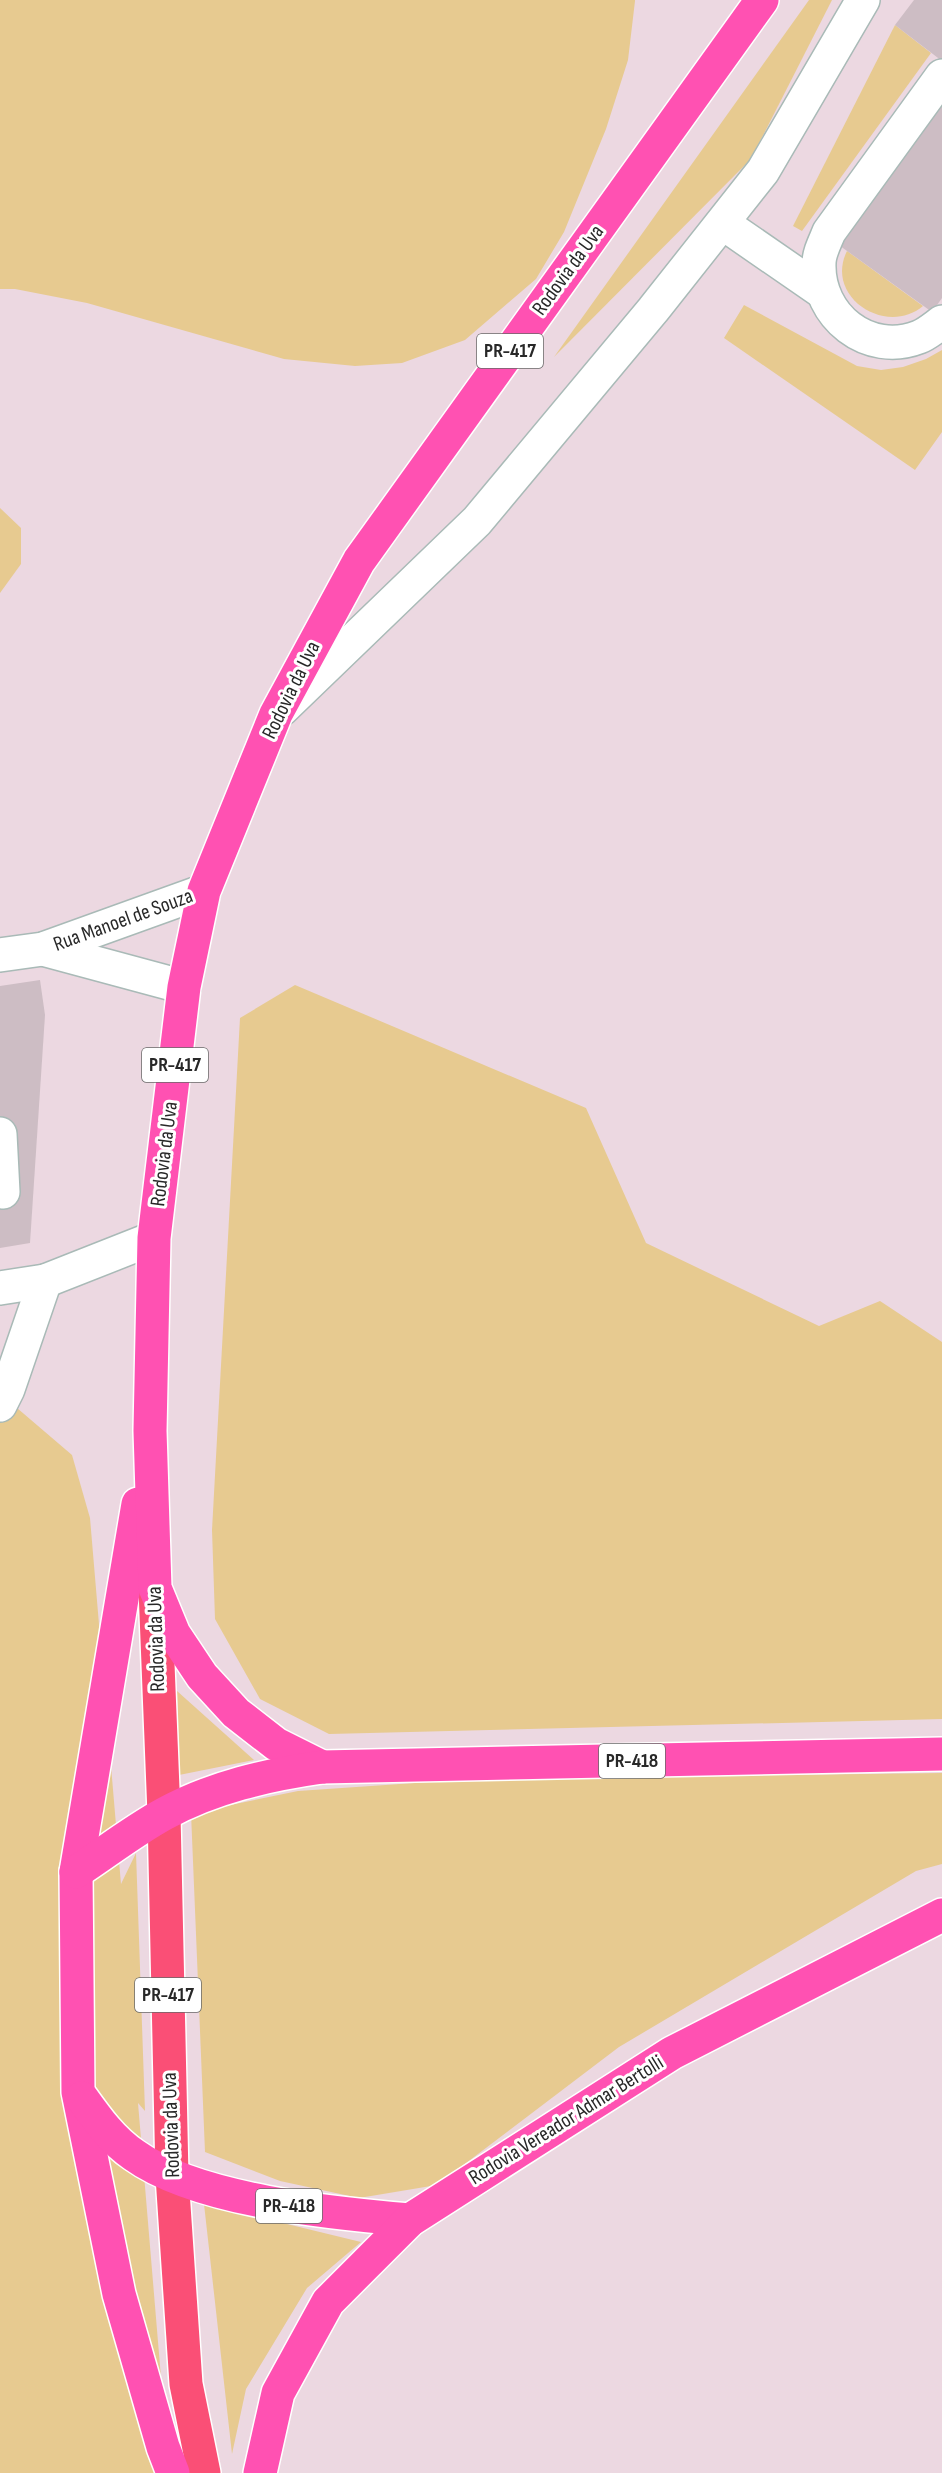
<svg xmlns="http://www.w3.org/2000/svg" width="942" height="2473" font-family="'Sofia Sans Condensed',sans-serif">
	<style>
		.green { fill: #e7ca90 }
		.building { fill: #cdbdc4 }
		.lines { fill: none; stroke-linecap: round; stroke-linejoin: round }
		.minor-casing { stroke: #a9bab7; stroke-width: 36 }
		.major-casing { stroke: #fff; stroke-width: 36 }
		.highway-casing { stroke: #fff; stroke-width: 36 }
		.minor { stroke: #fff; stroke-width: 33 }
		.major { stroke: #fa4f76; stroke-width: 33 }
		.highway { stroke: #ff51b2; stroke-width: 33 }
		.labels { text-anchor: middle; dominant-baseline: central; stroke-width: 6; stroke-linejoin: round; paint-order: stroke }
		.shield { fill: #fff; stroke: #686868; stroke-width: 1.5 }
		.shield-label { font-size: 20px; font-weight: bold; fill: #282828 }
		.street-label { font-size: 21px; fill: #282828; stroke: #fff }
	</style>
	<rect width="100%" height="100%" fill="#ecd8e1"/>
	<g class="green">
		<polygon points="0,0 635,0 635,1 628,60 606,129 564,232 536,279 465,340 402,363 355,366 284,359 87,303 15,289 0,289"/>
		<polygon points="809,0 832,0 751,159 554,357"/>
		<polygon points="895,25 931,53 802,231 793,226"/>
		<path d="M847,251L923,306C886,337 824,297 847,251Z"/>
		<polygon points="744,305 857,366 881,370 903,367 926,359 942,350 942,432 915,470 724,338"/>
		<polygon points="0,508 21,528 21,564 0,593"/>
		<polygon points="295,985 586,1108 646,1243 819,1326 880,1301 942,1342 942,1719 329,1734 260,1699 215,1619 212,1530 240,1018"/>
		<polygon points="0,1407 17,1408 72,1455 90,1518 121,1884 136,1853 145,2111 138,2103 169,2473 0,2473"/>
		<polygon points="177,1691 254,1760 179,1775"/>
		<polygon points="942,1773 942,1864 916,1871 619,2047 437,2185 359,2198 280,2181 205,2152 191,1813 298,1791 473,1779"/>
		<polygon points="204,2204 361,2242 307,2288 246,2389 232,2454"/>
	</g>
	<g class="building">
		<polygon points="914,0 942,0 942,61 895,25"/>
		<polygon points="942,98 942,298 932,312 836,243"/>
		<polygon points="40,980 45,1015 30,1243 0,1248 0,986"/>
	</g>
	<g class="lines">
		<defs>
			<g id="minor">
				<path d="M942,76L829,232C825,242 819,253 819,263C817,316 868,357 919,337C927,334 935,327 942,322"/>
				<polyline points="724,224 821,291"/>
				<polyline points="282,709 477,521 653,310 763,171 863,0"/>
				<polyline points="43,949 184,987"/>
				<polyline points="0,955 43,949 204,891"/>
				<polyline points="0,1134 3,1192"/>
				<polyline points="0,1288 45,1281 154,1238"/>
				<polyline points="0,1405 8,1389 45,1281"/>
			</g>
			<polyline id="major" points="155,1589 164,1814 172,2176 186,2384 204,2473"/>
			<g id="highway">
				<polyline points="138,1504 76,1872 78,2092 119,2294 163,2447 173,2473"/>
				<polyline points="322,1767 276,1744 236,1713 202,1676 174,1634 155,1588 150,1431 154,1238 184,987 204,891 276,714 359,561 762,0"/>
				<path d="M76,1872C105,1853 133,1831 164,1814C213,1787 267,1775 322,1767L942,1754"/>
				<path d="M82,2098C97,2119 112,2140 134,2155C198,2201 332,2213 410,2220"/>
				<polyline points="260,2473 278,2393 328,2302 410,2220 672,2053 942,1915"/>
			</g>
		</defs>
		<use href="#minor" class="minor-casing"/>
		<use href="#major" class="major-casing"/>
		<use href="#highway" class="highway-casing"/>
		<use href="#minor" class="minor"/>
		<use href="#major" class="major"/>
		<use href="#highway" class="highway"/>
	</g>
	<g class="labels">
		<g class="shield">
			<rect x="477" y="334" width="66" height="34" rx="4.5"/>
			<rect x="142" y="1048" width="66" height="34" rx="4.5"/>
			<rect x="599" y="1744" width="66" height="34" rx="4.5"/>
			<rect x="135" y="1978" width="66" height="34" rx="4.5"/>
			<rect x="256" y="2189" width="66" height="34" rx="4.5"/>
		</g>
		<g class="shield-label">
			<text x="510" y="351">PR-417</text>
			<text x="175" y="1065">PR-417</text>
			<text x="632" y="1761">PR-418</text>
			<text x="168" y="1995">PR-417</text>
			<text x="289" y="2206">PR-418</text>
		</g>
		<g class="street-label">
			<text transform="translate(568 270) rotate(-54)">Rodovia da Uva</text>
			<text transform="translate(291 690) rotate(-64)">Rodovia da Uva</text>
			<text transform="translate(123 920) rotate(-20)">Rua Manoel de Souza</text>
			<text transform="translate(164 1154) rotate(-83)">Rodovia da Uva</text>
			<text transform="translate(156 1639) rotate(-92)">Rodovia da Uva</text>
			<text transform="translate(566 2120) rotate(-32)">Rodovia Vereador Admar Bertolli</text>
			<text transform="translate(171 2125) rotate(-92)">Rodovia da Uva</text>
		</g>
	</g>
</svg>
